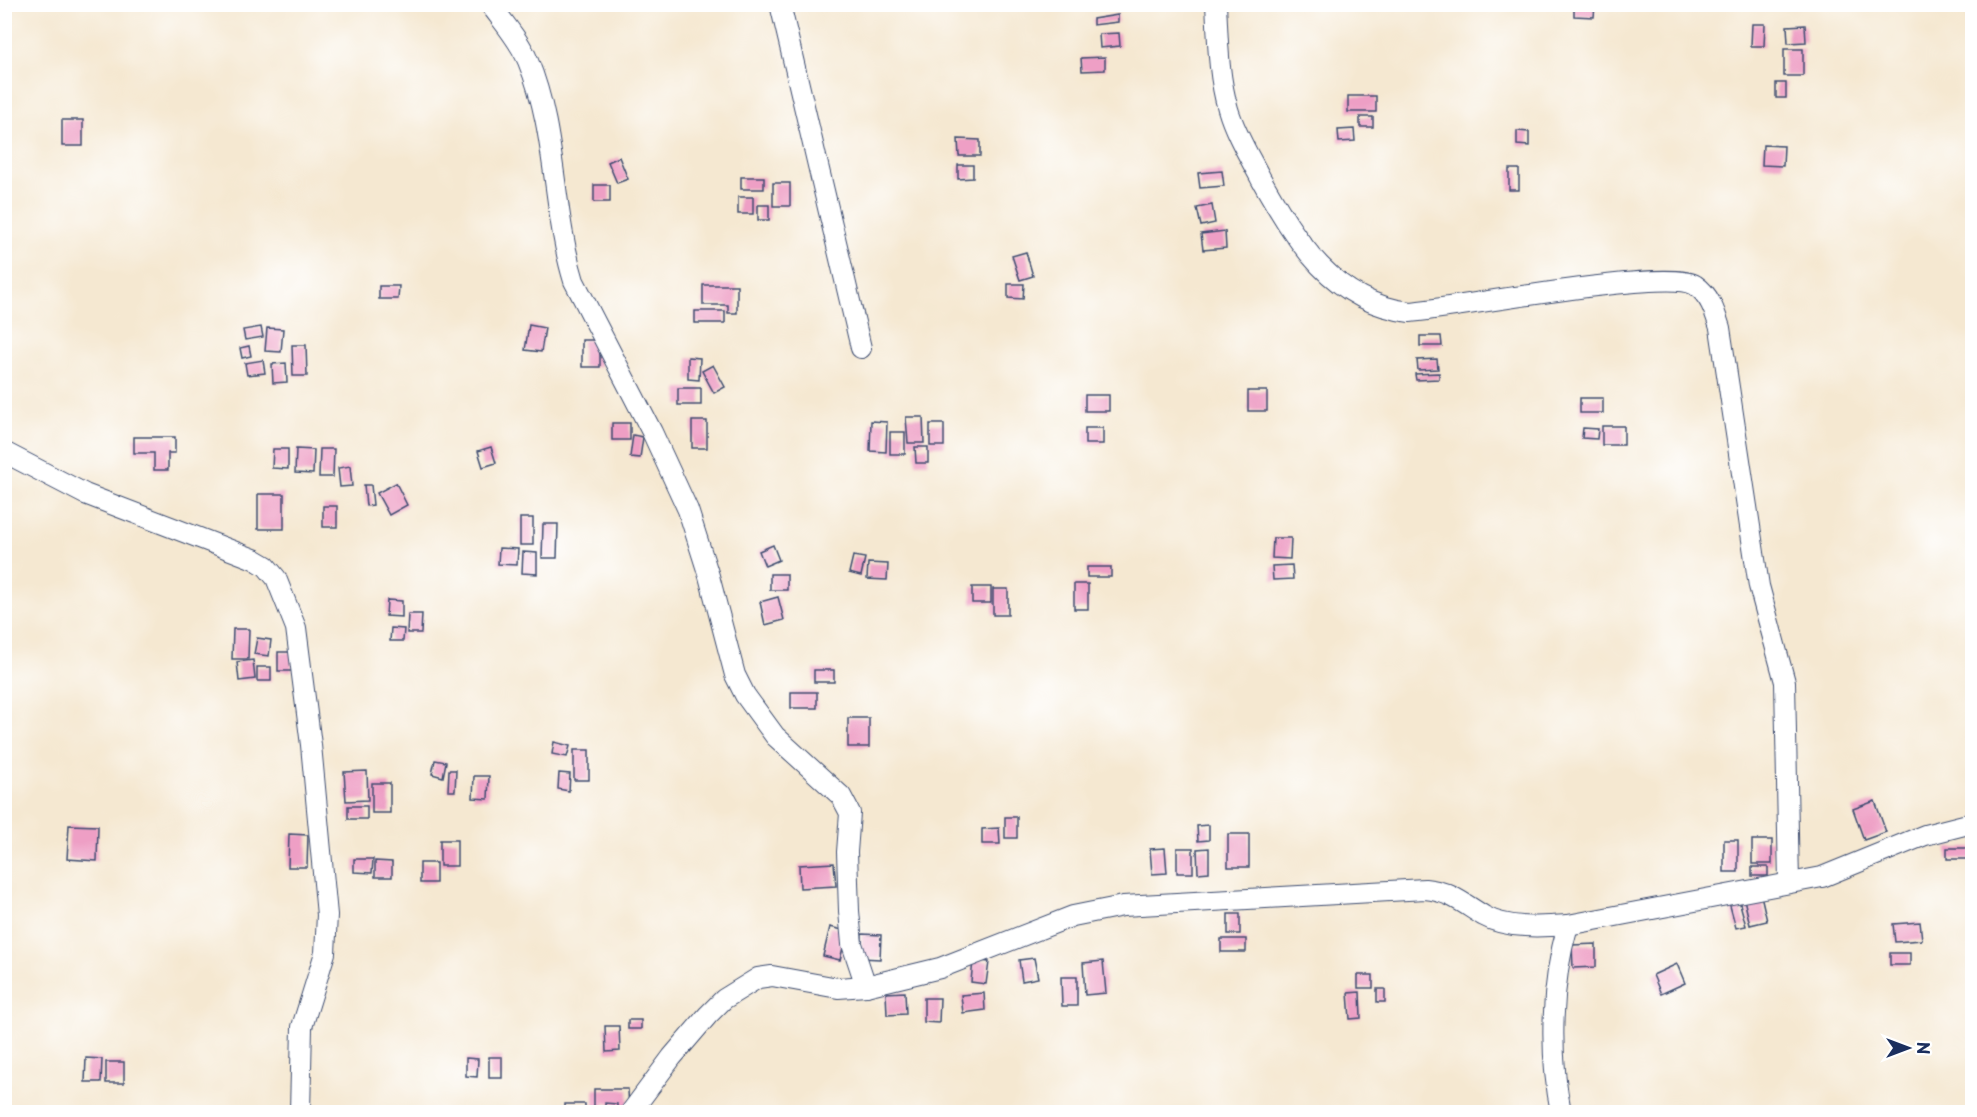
<svg xmlns="http://www.w3.org/2000/svg" width="1977" height="1117" font-family="'Playpen Sans',sans-serif">
	<style>
		.building { fill: #ee9fc5 }
		.lines { fill: none; stroke-linecap: round; stroke-linejoin: round }
		.minor-casing { stroke: #3c4b6f; stroke-width: 22 }
		.minor { stroke: #fff; stroke-width: 20 }
	</style>
	<rect width="100%" height="100%" fill="#fff"/>
	<filter id="ink" filterUnits="userSpaceOnUse"><feTurbulence type="fractalNoise" baseFrequency=".0167" numOctaves="2"/><feDisplacementMap in="SourceGraphic" scale="12" xChannelSelector="R" yChannelSelector="G"/><feConvolveMatrix kernelMatrix="1 2 1 2 8 2 1 2 1" color-interpolation-filters="sRGB"/></filter>
	<filter id="wash" filterUnits="userSpaceOnUse"><feTurbulence type="fractalNoise" baseFrequency=".008" numOctaves="4" result="noise"/><feDisplacementMap in="SourceGraphic" scale="24" xChannelSelector="R" yChannelSelector="G"/><feGaussianBlur stdDeviation="1.35" result="paint"/><feColorMatrix in="noise" values="0 0 0 0 0 0 0 0 0 0 0 0 0 0 0 0 0 1.4 0 .05"/><feComposite in="paint" operator="in"/></filter>
	<g filter="url(#wash)">
		<rect width="100%" height="100%" fill="#f5e8d1"/>
		<g id="blocks">
			<g class="building">
				<polygon points="1574,5 1595,5 1594,17 1574,16"/>
				<polygon points="1118,15 1118,22 1093,25 1093,19"/>
				<polygon points="1752,24 1765,24 1764,46 1751,46"/>
				<polygon points="1805,25 1806,42 1788,43 1787,26"/>
				<polygon points="1119,33 1120,46 1100,48 1099,34"/>
				<rect x="1784" y="49" width="19" height="27"/>
				<polygon points="1105,57 1105,70 1082,71 1081,58"/>
				<rect x="1776" y="83" width="10" height="15"/>
				<rect x="1348" y="96" width="28" height="16"/>
				<rect x="1360" y="117" width="13" height="10"/>
				<rect x="62" y="120" width="21" height="26"/>
				<polygon points="1354,129 1355,141 1339,142 1338,130"/>
				<polygon points="1517,131 1529,132 1529,146 1517,145"/>
				<polygon points="958,139 980,140 980,156 959,156"/>
				<polygon points="1763,145 1784,146 1783,166 1762,165"/>
				<polygon points="619,157 628,179 617,183 608,162"/>
				<polygon points="958,165 973,165 973,178 958,179"/>
				<rect x="1509" y="169" width="10" height="21"/>
				<polygon points="1222,171 1224,186 1200,188 1198,173"/>
				<rect x="741" y="177" width="23" height="12"/>
				<rect x="773" y="183" width="17" height="23"/>
				<rect x="594" y="185" width="16" height="17"/>
				<rect x="738" y="197" width="15" height="17"/>
				<rect x="758" y="205" width="11" height="15"/>
				<polygon points="1212,205 1215,223 1201,226 1197,208"/>
				<polygon points="1225,231 1226,248 1203,250 1201,234"/>
				<polygon points="1026,252 1033,276 1020,280 1012,256"/>
				<polygon points="1008,284 1024,284 1023,299 1008,298"/>
				<polygon points="703,285 737,285 737,313 728,313 728,305 703,305"/>
				<polygon points="379,286 399,286 398,299 379,299"/>
				<rect x="695" y="311" width="30" height="12"/>
				<polygon points="529,325 545,328 541,352 525,350"/>
				<polygon points="261,327 263,337 245,340 243,330"/>
				<polygon points="267,328 283,329 281,352 265,351"/>
				<polygon points="1420,336 1441,336 1442,346 1420,346"/>
				<rect x="582" y="340" width="18" height="27"/>
				<polygon points="292,345 306,345 307,376 293,376"/>
				<polygon points="249,346 251,356 242,358 240,348"/>
				<polygon points="688,357 700,358 699,380 688,379"/>
				<polygon points="1437,359 1438,369 1418,370 1417,360"/>
				<polygon points="263,360 265,373 247,375 245,363"/>
				<polygon points="286,363 287,382 273,383 272,364"/>
				<polygon points="713,365 725,387 714,393 702,371"/>
				<polygon points="1439,373 1439,379 1416,380 1415,374"/>
				<rect x="678" y="388" width="23" height="17"/>
				<rect x="1248" y="391" width="19" height="20"/>
				<rect x="1085" y="395" width="24" height="16"/>
				<rect x="1580" y="398" width="23" height="15"/>
				<polygon points="906,417 923,417 924,443 908,443"/>
				<rect x="692" y="421" width="15" height="27"/>
				<polygon points="871,421 887,422 886,452 870,451"/>
				<rect x="612" y="423" width="18" height="17"/>
				<rect x="930" y="424" width="14" height="22"/>
				<rect x="1602" y="426" width="22" height="19"/>
				<rect x="1085" y="428" width="18" height="16"/>
				<polygon points="1583,428 1598,429 1597,439 1582,438"/>
				<rect x="890" y="432" width="15" height="22"/>
				<polygon points="633,435 643,437 640,458 630,457"/>
				<polygon points="134,437 175,437 175,453 168,453 168,470 154,470 154,453 134,453"/>
				<polygon points="491,447 496,463 483,467 478,451"/>
				<polygon points="915,447 928,447 928,463 916,463"/>
				<polygon points="273,449 288,449 288,469 272,468"/>
				<polygon points="296,449 314,450 313,474 295,473"/>
				<polygon points="320,449 334,449 333,477 319,477"/>
				<polygon points="350,466 352,486 340,487 338,468"/>
				<polygon points="396,483 407,505 389,515 377,493"/>
				<polygon points="364,485 371,485 373,505 366,506"/>
				<rect x="258" y="494" width="26" height="35"/>
				<rect x="323" y="506" width="14" height="21"/>
				<rect x="520" y="518" width="13" height="27"/>
				<polygon points="543,524 558,524 557,558 542,558"/>
				<polygon points="1273,538 1291,538 1290,559 1272,558"/>
				<polygon points="773,545 779,560 765,566 759,551"/>
				<polygon points="499,548 518,549 517,565 498,564"/>
				<polygon points="523,552 537,553 537,574 522,573"/>
				<polygon points="853,556 865,558 861,576 849,573"/>
				<polygon points="868,563 888,564 887,580 867,579"/>
				<polygon points="1292,565 1293,579 1273,580 1272,566"/>
				<rect x="1087" y="567" width="24" height="10"/>
				<rect x="770" y="574" width="17" height="16"/>
				<rect x="1074" y="584" width="14" height="25"/>
				<rect x="972" y="587" width="19" height="16"/>
				<rect x="993" y="589" width="15" height="26"/>
				<polygon points="778,597 784,620 765,625 760,602"/>
				<polygon points="387,600 402,601 402,617 386,616"/>
				<polygon points="408,614 422,614 421,633 407,633"/>
				<polygon points="391,628 404,629 403,641 390,641"/>
				<polygon points="233,629 249,629 248,659 232,659"/>
				<polygon points="257,638 271,640 269,656 254,654"/>
				<rect x="278" y="652" width="14" height="19"/>
				<polygon points="253,660 255,679 239,681 237,662"/>
				<rect x="257" y="667" width="14" height="14"/>
				<rect x="814" y="670" width="20" height="12"/>
				<rect x="791" y="692" width="26" height="16"/>
				<rect x="848" y="718" width="21" height="29"/>
				<polygon points="554,742 570,746 567,757 552,754"/>
				<rect x="574" y="750" width="15" height="30"/>
				<polygon points="435,760 446,762 443,777 432,774"/>
				<polygon points="449,770 456,770 455,791 448,791"/>
				<polygon points="367,771 368,800 346,801 344,772"/>
				<polygon points="559,773 570,774 569,791 558,789"/>
				<polygon points="474,776 489,776 488,799 473,798"/>
				<rect x="372" y="783" width="18" height="30"/>
				<polygon points="1875,801 1886,832 1864,840 1853,809"/>
				<rect x="348" y="806" width="19" height="13"/>
				<rect x="1005" y="817" width="12" height="21"/>
				<polygon points="69,825 98,826 97,861 67,859"/>
				<polygon points="1209,825 1209,840 1198,841 1197,826"/>
				<polygon points="999,828 1000,844 982,844 982,829"/>
				<polygon points="289,834 308,835 307,867 288,867"/>
				<rect x="1228" y="834" width="21" height="33"/>
				<rect x="440" y="840" width="17" height="26"/>
				<rect x="1724" y="840" width="14" height="32"/>
				<rect x="1752" y="840" width="20" height="24"/>
				<polygon points="1165,848 1167,873 1152,874 1150,849"/>
				<rect x="1177" y="848" width="16" height="25"/>
				<polygon points="1209,848 1209,872 1198,873 1197,849"/>
				<rect x="1947" y="848" width="25" height="11"/>
				<polygon points="354,859 373,859 372,873 354,872"/>
				<polygon points="375,861 392,862 392,877 375,877"/>
				<rect x="420" y="863" width="16" height="20"/>
				<polygon points="834,863 836,886 800,888 799,865"/>
				<rect x="1752" y="867" width="16" height="9"/>
				<polygon points="1761,895 1767,921 1750,925 1744,899"/>
				<polygon points="1739,900 1746,926 1736,928 1729,902"/>
				<rect x="1228" y="914" width="12" height="20"/>
				<polygon points="1920,922 1922,940 1895,942 1893,924"/>
				<polygon points="830,927 847,931 840,960 823,956"/>
				<polygon points="862,934 881,935 880,959 861,958"/>
				<rect x="1221" y="939" width="25" height="13"/>
				<polygon points="1596,944 1596,967 1573,968 1572,945"/>
				<rect x="1890" y="953" width="20" height="12"/>
				<polygon points="1034,958 1038,978 1022,981 1019,960"/>
				<polygon points="973,960 989,962 986,984 971,982"/>
				<polygon points="1103,961 1106,993 1085,995 1083,963"/>
				<polygon points="1677,964 1685,983 1661,994 1653,975"/>
				<rect x="1358" y="975" width="15" height="13"/>
				<polygon points="1061,977 1077,977 1077,1006 1062,1006"/>
				<rect x="1377" y="989" width="8" height="13"/>
				<polygon points="905,992 906,1014 887,1015 886,993"/>
				<polygon points="1360,992 1361,1018 1350,1019 1348,993"/>
				<polygon points="984,993 985,1010 963,1013 961,995"/>
				<polygon points="924,998 940,998 939,1023 924,1022"/>
				<rect x="628" y="1020" width="13" height="9"/>
				<polygon points="605,1026 619,1026 620,1051 606,1052"/>
				<rect x="489" y="1057" width="13" height="21"/>
				<polygon points="86,1058 102,1059 101,1082 85,1082"/>
				<polygon points="466,1058 478,1059 477,1077 466,1076"/>
				<rect x="106" y="1062" width="18" height="21"/>
				<polygon points="594,1089 628,1089 629,1112 617,1112 617,1104 605,1103 605,1112 594,1112"/>
				<rect x="565" y="1104" width="20" height="8"/>
			</g>
		</g>
	</g>
	<g filter="url(#ink)">
		<use href="#blocks" fill-opacity="0" stroke="#3c4b6f" stroke-width="1.5"/>
		<g class="lines">
			<defs>
				<g id="minor">
					<path d="M490,4C503,22 520,41 528,61C557,131 552,210 574,281L652,432L688,510L709,576L735,675L745,695L775,736L841,796L850,813L847,852L849,911L852,944L866,986"/>
					<polyline points="780,4 861,348"/>
					<path d="M1216,4C1218,39 1218,75 1228,109C1235,133 1249,156 1261,179C1296,241 1333,303 1410,312C1456,308 1668,268 1695,285C1710,295 1715,312 1720,328L1759,586L1785,682L1789,883"/>
					<polyline points="4,452 85,494 254,559 266,566 276,578 296,628 311,745 327,915 325,953 302,1027 300,1112"/>
					<path d="M631,1112L672,1057L708,1015L724,999L758,978L772,976L838,988L866,986L940,968L1073,916L1123,906L1425,889C1450,891 1464,904 1484,916C1507,929 1542,927 1568,925L1822,877L1925,835L1972,823"/>
					<path d="M1561,1112C1549,1053 1551,983 1568,925"/>
				</g>
			</defs>
			<use href="#minor" class="minor-casing"/>
			<use href="#minor" class="minor"/>
		</g>
	</g>
	<rect width="1977" height="1117" fill="none" stroke="#fff" stroke-width="24"/>
	<g transform="translate(1908 1048) rotate(90)" stroke="#ffffff" stroke-width="4.5" paint-order="stroke">
	<path d="M0-4.5L10 22L0 15L-10 22Z" fill="#1b2f5e"/>
	<text y="-9" font-size="16" font-weight="bold" text-anchor="middle" fill="#1b2f5e">N</text>
	</g>
</svg>
